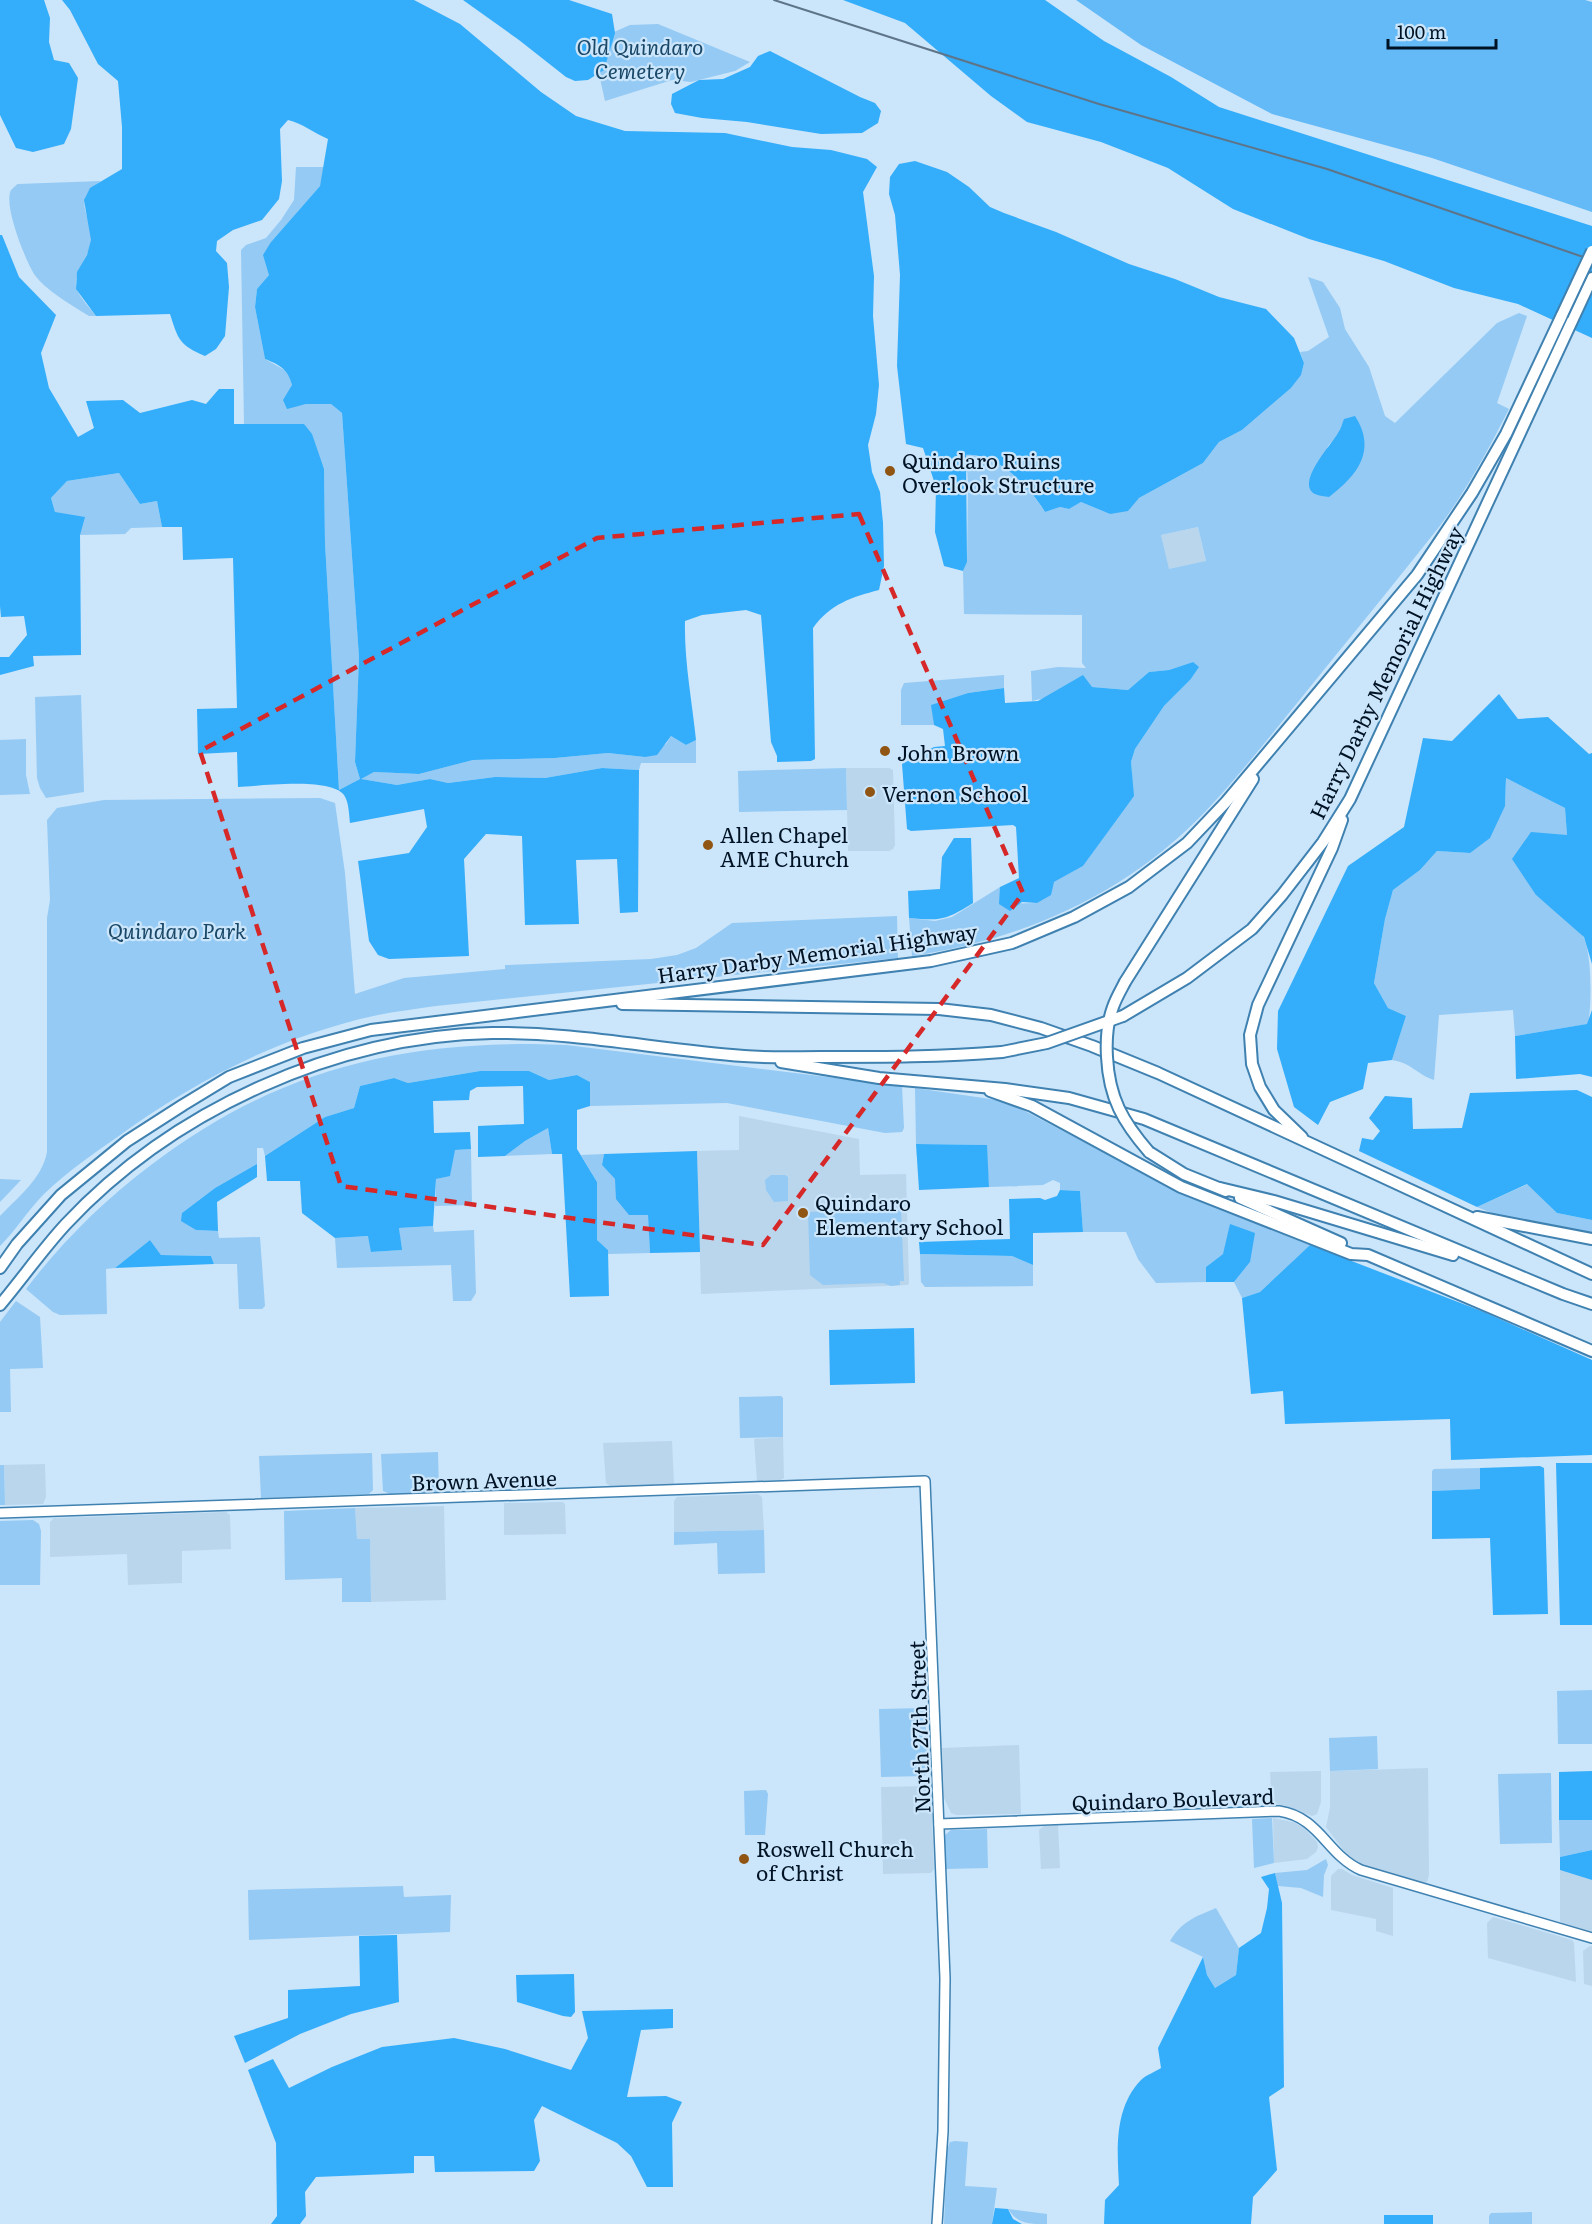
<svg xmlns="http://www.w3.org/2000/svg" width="1592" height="2224" font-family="Literata,serif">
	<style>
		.built { fill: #bad6ed }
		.green { fill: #94caf4; fill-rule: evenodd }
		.forest { fill: #34adfa }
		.water { fill: #64b9f7 }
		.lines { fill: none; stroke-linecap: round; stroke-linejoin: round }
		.secondary-casing { stroke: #3f81b0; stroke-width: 12 }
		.highway-casing { stroke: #3f81b0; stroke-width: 14 }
		.secondary { stroke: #fff; stroke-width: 9 }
		.highway { stroke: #fff; stroke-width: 10 }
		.rail { stroke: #5e7488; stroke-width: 2 }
		.highway-bridge-casing { stroke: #3f81b0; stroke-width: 14; stroke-linecap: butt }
		.highway-bridge { stroke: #fff; stroke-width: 10 }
		.marked { fill: none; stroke: #d62828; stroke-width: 4.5; stroke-dasharray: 12 8; stroke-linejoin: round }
		.poi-dot { fill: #905513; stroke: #cbe5fa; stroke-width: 2 }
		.labels { text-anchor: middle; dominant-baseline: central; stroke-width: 4.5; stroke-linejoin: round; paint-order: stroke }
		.park-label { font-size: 21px; font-style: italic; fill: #194767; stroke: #cbe5fa }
		.poi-label { font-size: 21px; fill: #001325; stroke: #cbe5fa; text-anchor: start }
		.street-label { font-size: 21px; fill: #001325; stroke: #cbe5fa }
	</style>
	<rect width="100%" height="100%" fill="#cbe5fa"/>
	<g class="built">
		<polygon points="1198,527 1206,562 1169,570 1161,535"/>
		<polygon points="846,768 889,768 893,770 895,845 893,849 889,851 848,851"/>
		<polygon points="739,1116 859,1139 860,1175 906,1174 909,1283 908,1285 701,1294 697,1151 739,1150"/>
		<polygon points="783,1437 784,1478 781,1480 757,1481 754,1439"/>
		<polygon points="672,1441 674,1484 611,1487 606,1483 603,1443"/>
		<polygon points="45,1464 46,1497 43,1504 5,1505 4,1465"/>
		<polygon points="758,1494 762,1497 764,1530 674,1532 674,1501 677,1497"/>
		<polygon points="563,1502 565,1504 566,1534 504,1535 504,1503"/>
		<polygon points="444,1506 446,1600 371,1602 370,1539 357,1539 355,1508"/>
		<polygon points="226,1512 230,1515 231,1549 182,1551 182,1583 128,1585 127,1554 50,1557 50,1522 54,1518"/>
		<polygon points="1019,1745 1021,1814 957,1815 951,1813 944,1798 942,1748"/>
		<polygon points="1428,1768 1429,1875 1427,1882 1424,1883 1356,1863 1350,1859 1326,1827 1330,1808 1330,1771"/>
		<polygon points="1321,1771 1321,1802 1317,1814 1312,1816 1287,1806 1272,1804 1270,1772"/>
		<polygon points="927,1786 931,1789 934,1869 931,1873 883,1874 881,1787"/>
		<polygon points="1273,1818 1293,1822 1304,1828 1317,1842 1318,1847 1316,1852 1307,1859 1274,1863"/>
		<polygon points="1058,1825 1060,1868 1041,1869 1039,1830 1044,1826"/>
		<polygon points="1338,1869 1342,1869 1352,1875 1393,1888 1393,1936 1376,1931 1376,1919 1331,1910 1331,1876"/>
		<polygon points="1560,1870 1592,1880 1592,1932 1563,1924 1560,1921"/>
		<polygon points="1493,1917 1572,1940 1574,1943 1576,1982 1488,1958 1487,1923"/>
		<polygon points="1590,1946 1592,1946 1592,1986 1584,1984 1583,1951"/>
	</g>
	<g class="green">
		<polygon points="658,24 750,62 735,71 691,82 672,80 605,101 599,74 614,32 630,25"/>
		<polygon points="296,167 325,167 320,186 271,242 269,275 257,289 255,307 265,359 288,372 292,385 287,408 306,404 331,404 342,413 359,657 355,762 360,779 374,772 419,774 473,760 555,758 608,753 645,757 666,744 671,736 686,745 696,740 696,763 641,763 639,770 602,768 545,778 495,777 448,783 430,779 397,785 360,779 339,790 325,543 324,469 304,424 244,424 241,250 246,245 266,238 281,220 294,200"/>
		<path d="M101,181C68,203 95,215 91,242C89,258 71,274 77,290C81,299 90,308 96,316H89C73,306 45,290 34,274C25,259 3,205 11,190C12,189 17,184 18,184Z"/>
		<path d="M1308,277L1323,282L1340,308L1345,329L1369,367L1385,416L1395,423L1497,323L1519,313L1527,316L1497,403L1509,409C1488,450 1467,490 1439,527C1394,584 1347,641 1302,697C1270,736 1239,776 1205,812C1125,895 1024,939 912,956L909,918L935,921L952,917L1000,887V904L1037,903L1054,882L1083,866L1133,796L1131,762L1135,749L1164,706L1190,680L1193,662L1169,670L1149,672L1128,690L1092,687L1032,701L1031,671L1058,667L1086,668L1082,663V615L964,614L963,571L967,562L968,482L966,455C996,452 1030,488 1045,512L1060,507L1069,509L1081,502L1110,514L1203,463L1219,442L1242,430L1291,388L1301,374L1304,363L1300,352L1308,351L1329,337ZM1344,420L1315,494L1328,446L1339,433ZM1198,527L1206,561L1169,569L1161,535Z"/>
		<polygon points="119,473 140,504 157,501 162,527 131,528 125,534 80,535 55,512 51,498 67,481"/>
		<polygon points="1004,675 1004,688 968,693 932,705 934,725 901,725 901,690 904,683"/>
		<polygon points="81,695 84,792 46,798 40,788 37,778 35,697"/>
		<polygon points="26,739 26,775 30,794 0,795 0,740"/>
		<polygon points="846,768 847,810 739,812 738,771"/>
		<path d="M1506,778L1565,808L1567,835L1536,895C1549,906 1573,923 1583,936C1592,953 1592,1004 1588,1024L1515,1036L1513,1010L1439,1015L1434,1080C1416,1074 1412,1063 1392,1060L1406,1016L1388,1008L1374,983L1385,919L1393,890L1420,870L1437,851L1470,853L1505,805Z"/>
		<path d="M320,798L335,803L345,873L355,994L404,978L505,969V965L651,959L677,955L696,948L732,923L897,916L898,958L436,1006C417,1009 397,1011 378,1015C283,1035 194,1081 116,1138C91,1155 66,1173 44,1194C28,1210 16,1230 0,1246V1216C18,1197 42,1179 47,1152V918L50,900L47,820L57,808L104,800Z"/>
		<path d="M532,1044L566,1045L902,1086L904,1128L902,1132L885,1133L727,1103L590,1106V1082L577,1075L549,1080L529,1071H480L408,1083L394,1078L360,1086L354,1108L325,1117L265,1156L263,1148H257V1164L215,1188L182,1213L196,1230L218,1231L219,1238L260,1237L265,1306L262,1309H239L237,1264H214L211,1256L161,1255L150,1240L115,1268L106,1269L107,1314L60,1315L53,1312L26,1289C62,1242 103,1201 151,1165C270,1075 384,1044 532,1044Z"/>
		<polygon points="915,1088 997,1100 1017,1107 1178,1191 1310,1245 1260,1292 1242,1298 1234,1282 1250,1262 1223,1254 1206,1267 1206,1282 1156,1283 1138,1259 1126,1232 1083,1232 1080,1191 1060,1190 1060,1183 1053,1180 1043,1185 989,1187 986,1145 916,1144"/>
		<polygon points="548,1128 552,1154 505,1156 525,1141"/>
		<polygon points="471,1149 472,1205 435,1206 436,1179 450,1175 454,1150"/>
		<polygon points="604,1154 602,1165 648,1214 650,1253 608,1254 608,1250 597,1240 597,1182 581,1155"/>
		<polygon points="771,1175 785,1175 788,1177 788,1201 774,1202 766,1190 765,1180"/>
		<polygon points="0,1179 21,1180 0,1202"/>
		<polygon points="1528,1184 1557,1213 1592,1220 1592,1233 1499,1216 1477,1207"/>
		<polygon points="901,1208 904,1281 900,1281 900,1285 891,1286 883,1283 823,1285 810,1275 808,1212"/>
		<polygon points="433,1226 434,1232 474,1230 476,1293 471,1301 453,1301 451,1265 337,1268 335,1238 369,1236 372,1252 401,1250 399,1228"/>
		<polygon points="920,1254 1012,1256 1033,1265 1033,1286 925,1287 921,1282"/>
		<polygon points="16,1301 40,1317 43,1368 10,1369 11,1412 0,1412 0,1322"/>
		<polygon points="781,1396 783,1398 783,1437 740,1438 739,1397"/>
		<polygon points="438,1452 439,1492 390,1494 383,1491 381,1454"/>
		<polygon points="372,1453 373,1490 369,1494 261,1498 259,1456"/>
		<polygon points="0,1465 4,1465 5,1505 0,1505"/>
		<polygon points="1480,1468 1480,1489 1432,1491 1432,1471 1434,1469"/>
		<polygon points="355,1508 357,1539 370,1539 371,1602 342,1602 342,1578 285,1580 284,1511"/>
		<polygon points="33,1520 39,1524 41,1531 40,1585 0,1585 0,1521"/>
		<polygon points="764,1530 765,1573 718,1574 717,1543 674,1545 674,1532"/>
		<polygon points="1592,1690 1592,1744 1558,1744 1557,1691"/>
		<polygon points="925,1708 928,1773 924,1776 881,1777 879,1709"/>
		<polygon points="1377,1736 1378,1769 1330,1771 1329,1738"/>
		<polygon points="1551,1773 1552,1843 1500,1844 1498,1774"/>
		<polygon points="766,1790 768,1794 765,1835 745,1835 744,1791"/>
		<polygon points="1272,1818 1274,1863 1254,1868 1252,1819"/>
		<polygon points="1559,1820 1592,1820 1592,1850 1560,1857"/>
		<polygon points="987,1829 988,1868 946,1869 944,1836 951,1830"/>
		<polygon points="1326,1859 1328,1865 1324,1875 1323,1897 1301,1888 1278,1886 1275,1873 1307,1870"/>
		<polygon points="403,1886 404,1897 451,1895 450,1932 249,1940 248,1890"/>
		<path d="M1216,1908L1239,1948L1236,1975L1215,1988L1207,1975L1203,1957L1170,1941C1182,1921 1195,1917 1216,1908Z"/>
		<polygon points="955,2141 968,2142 965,2186 997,2188 992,2224 944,2224 947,2150 950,2142"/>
		<path d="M1008,2209L1047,2214V2224C1028,2224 1018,2224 1008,2209Z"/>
		<polygon points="1532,2212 1532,2224 1489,2224 1489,2216 1491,2213"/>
	</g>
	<g class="forest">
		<polygon points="0,0 44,0 50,18 49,42 54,60 69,63 78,78 71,129 64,144 33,152 16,148 0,115"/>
		<path d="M62,0H414L460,24L541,92L576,116L625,131L725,133L792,147L831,150L867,159L877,167L863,192L874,276L873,316L879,385L876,414L868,445L872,472L880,492L883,523L884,566L879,590C852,597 830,604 813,628L815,759L811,761L777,762V756L771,742L761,615L746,610L702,615L685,621C684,661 692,700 696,740L686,745L671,736L657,755L645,757L608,753L555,758L473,760L419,774L374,772L361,779L397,785L430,779L448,783L495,777L545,778L602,768L639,770L638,912L620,913L617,859L576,860L579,924L525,925L522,836L486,834L464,859L469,956L389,959L378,955L369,941L358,861L409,853L427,827L424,809L350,823C349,815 349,802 344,795C330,777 260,786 238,787L237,752L198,754L197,709L237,708L233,558L183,560L182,527H162L157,501L140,504L119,473L67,481L51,498L55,512L85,517L80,535L81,655L33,656L34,666L0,675V657H9L27,635L24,616L1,617L0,606V235H2L19,277L56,315L41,353L49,388L78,437L94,428L86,401L123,400L140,413L192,400L206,404L219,389H234V424H304L312,434L324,469L325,543L339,790L360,779L355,762L359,657L342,413L331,404H306L287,409L283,400L292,385C288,369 280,365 265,359L255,307L257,289L269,275L263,255L271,242L320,186L328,139C314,133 302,123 288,120L280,129L282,181L279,199L262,220L233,230L217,241L216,251L227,263L229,287L225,336L216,349L205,356C179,345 178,339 170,314L96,316L76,289L77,272L87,255L91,240L84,200L90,188L122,169V127L118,81L98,64L70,10Z"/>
		<polygon points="463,0 569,0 612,14 615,33 604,70 588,80 575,81 566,77 519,40"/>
		<polygon points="843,0 1045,0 1104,41 1171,77 1219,107 1592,226 1592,338 1518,304 1454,288 1384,261 1309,239 1233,209 1168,168 1101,142 1027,122 991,96 905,23"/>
		<polygon points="770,51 860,97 875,103 881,111 878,123 862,133 821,134 747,122 702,118 675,113 671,104 672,94 699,80 723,79 750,67 758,56"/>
		<path d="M915,161L947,172L969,187L990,207L1004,213L1056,232L1129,264L1175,279L1219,297L1266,309L1294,338L1304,363L1301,375L1291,388L1242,430L1219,442L1203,463L1139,498L1128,511L1110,514L1081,502L1069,509L1060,507L1045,512C1031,488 996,452 966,455L967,562L963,571L944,566L935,532L936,487L923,448L906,444L897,366L900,275L895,215L889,194L890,177L899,164Z"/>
		<path d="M1355,416C1377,450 1358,475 1329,497C1325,496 1319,496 1315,494C1295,483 1332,444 1338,433C1341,429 1342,424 1344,419Z"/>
		<polygon points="1193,662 1199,667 1190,680 1164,706 1135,749 1131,762 1134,796 1083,866 1054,882 1051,895 1037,903 1022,902 1010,911 999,904 1000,887 1019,878 1016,827 1013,825 911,831 907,829 902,764 934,747 945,746 943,729 934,725 931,705 968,693 1004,688 1005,703 1038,701 1083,675 1092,687 1128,690 1149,672 1169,670"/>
		<polygon points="1499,694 1518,719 1548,717 1589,754 1592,753 1592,964 1584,937 1536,895 1512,859 1531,832 1567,835 1565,808 1506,778 1505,806 1490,838 1470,853 1437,851 1420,870 1393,890 1385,919 1374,983 1388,1008 1406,1016 1392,1060 1368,1063 1363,1089 1330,1102 1318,1125 1294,1107 1277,1049 1278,1011 1348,866 1404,827 1423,738 1452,741"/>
		<path d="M954,838H971L973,903C946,920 941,921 909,918L908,891L940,889L942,857Z"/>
		<polygon points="1592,1010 1592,1077 1580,1074 1516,1079 1515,1036 1587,1024"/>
		<polygon points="480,1071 529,1071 549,1080 577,1075 590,1082 590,1106 577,1110 577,1149 597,1182 597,1240 608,1250 609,1296 570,1297 562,1154 552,1154 548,1128 525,1141 505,1156 478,1157 478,1126 524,1124 523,1086 477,1087 470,1091 469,1100 433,1101 434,1133 470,1132 471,1149 455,1150 450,1176 436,1179 433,1226 399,1228 402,1250 371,1252 368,1236 335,1238 302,1213 300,1181 267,1181 265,1156 325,1117 354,1108 360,1086 394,1078 408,1083"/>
		<polygon points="1577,1090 1592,1097 1592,1220 1557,1213 1527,1184 1477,1207 1359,1151 1362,1138 1373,1140 1380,1131 1369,1118 1385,1096 1412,1098 1413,1129 1462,1128 1470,1093"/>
		<polygon points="916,1144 987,1145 989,1187 919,1190"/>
		<polygon points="697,1151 700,1252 650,1253 648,1215 629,1215 616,1199 615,1179 602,1165 604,1154"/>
		<polygon points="257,1164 257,1177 217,1202 218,1231 196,1230 181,1221 182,1213 215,1188"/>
		<polygon points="1060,1190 1080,1191 1083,1232 1033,1233 1033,1265 1012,1256 920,1254 919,1242 1010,1239 1009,1199 1040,1198 1045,1200 1057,1196"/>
		<polygon points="1230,1224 1255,1233 1250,1262 1234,1282 1206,1282 1206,1267 1223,1254"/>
		<polygon points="150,1240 161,1255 211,1256 214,1264 115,1268"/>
		<polygon points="1310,1245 1484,1312 1592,1360 1592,1455 1451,1460 1450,1419 1285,1424 1283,1391 1251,1394 1242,1298 1260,1292"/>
		<polygon points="914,1328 915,1383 830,1385 829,1330"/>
		<polygon points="1556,1463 1592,1463 1592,1625 1560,1625"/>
		<polygon points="1540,1466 1544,1468 1548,1614 1493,1615 1490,1538 1432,1539 1432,1491 1480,1489 1480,1468"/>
		<polygon points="1592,1771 1592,1820 1559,1820 1559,1772"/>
		<polygon points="1592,1850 1592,1880 1560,1870 1560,1857"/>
		<path d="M1275,1873L1282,1903L1284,2087L1269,2097L1277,2170L1253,2197L1251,2224H1104L1105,2200L1119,2185C1117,2149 1114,2108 1141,2080C1146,2075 1155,2072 1161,2068L1158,2048L1203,1957L1207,1975L1215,1988L1236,1975L1239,1948L1261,1933L1267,1908L1269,1889L1261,1877Z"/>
		<polygon points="397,1935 399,2002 351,2014 300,2034 245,2063 234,2036 288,2018 288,1990 360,1986 359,1936"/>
		<polygon points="574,1974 575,2012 571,2017 563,2016 517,2002 516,1975"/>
		<polygon points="673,2009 673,2028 641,2030 627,2097 666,2096 682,2102 672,2123 673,2187 647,2187 631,2156 617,2143 542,2106 534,2120 540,2161 534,2171 435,2172 434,2156 414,2156 414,2173 316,2177 305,2192 306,2216 300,2224 271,2224 277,2216 276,2143 248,2070 273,2059 289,2088 332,2067 382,2047 454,2038 505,2049 571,2070 588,2038 582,2011"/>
		<polygon points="995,2208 1008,2209 1013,2219 1022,2224 992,2224"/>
		<rect x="1384" y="2215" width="49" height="9"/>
	</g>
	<polygon class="water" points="1076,0 1585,0 1592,2 1592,212 1432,158 1272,114 1141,45"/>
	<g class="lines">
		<defs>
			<g id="secondary">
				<polyline points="0,1513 925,1481 945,1978 943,2131 937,2224"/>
				<path d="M939,1824L1279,1811C1320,1817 1327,1855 1361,1870L1592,1938"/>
			</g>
			<g id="highway">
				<polyline points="1125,982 1253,779"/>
				<polyline points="622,1004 939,1009 991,1015 1041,1028 1092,1046 1158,1073 1592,1274"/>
				<polyline points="1123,1016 1187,978 1252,929 1282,895 1323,842 1350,799 1592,278"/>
				<polyline points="781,1062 879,1078 1005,1089 1069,1098 1144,1119 1563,1294 1592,1304"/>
				<polyline points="990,1091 1032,1106 1181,1187 1351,1254 1368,1255 1592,1351"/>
				<polyline points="1302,1137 1274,1110 1260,1087 1252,1064 1250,1035 1258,1005 1332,848 1342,820"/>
				<polyline points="1149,1152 1184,1174 1226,1191"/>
				<polyline points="1220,1188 1274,1201 1453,1255"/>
				<polyline points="1240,1198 1341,1243"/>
				<polyline points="1477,1217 1592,1239"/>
				<polyline points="0,1268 17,1244 61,1195 127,1141 183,1105 229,1077 303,1048 371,1030 931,961 1012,943 1074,917 1129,887 1187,843 1226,802 1417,575 1472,493 1506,434 1562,315"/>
				<path d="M0,1305C22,1279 42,1250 66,1224C173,1110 335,1036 492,1033C576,1032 660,1050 744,1056C769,1058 795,1057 821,1057C882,1057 942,1057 1002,1052"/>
			</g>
		</defs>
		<use href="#secondary" class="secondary-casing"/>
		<use href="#highway" class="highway-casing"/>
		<use href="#secondary" class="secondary"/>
		<use href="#highway" class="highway"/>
		<polyline class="rail" points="774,0 1099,104 1327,169 1592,260"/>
		<defs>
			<g id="highway-bridge">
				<polyline points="1562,315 1592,251"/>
				<path d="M1125,982C1121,990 1116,998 1113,1007C1107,1023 1106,1040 1107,1057C1109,1098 1123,1122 1149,1152"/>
				<polyline points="1002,1052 1047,1043 1123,1016"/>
			</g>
		</defs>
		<use href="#highway-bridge" class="highway-bridge-casing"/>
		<use href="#highway-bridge" class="highway-bridge"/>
	</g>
	<path class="marked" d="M859,514L1023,893L763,1245L341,1186L200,751L597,538Z"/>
	<g class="poi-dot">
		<circle cx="890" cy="471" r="6"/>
		<circle cx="885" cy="751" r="6"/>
		<circle cx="870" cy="792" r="6"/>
		<circle cx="708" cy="845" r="6"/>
		<circle cx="803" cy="1213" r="6"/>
		<circle cx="744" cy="1859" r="6"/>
	</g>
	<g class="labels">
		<g class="park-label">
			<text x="640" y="45">Old Quindaro<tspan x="640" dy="24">Cemetery</tspan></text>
			<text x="177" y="929">Quindaro Park</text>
		</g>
		<g class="poi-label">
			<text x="902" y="459">Quindaro Ruins<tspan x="902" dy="24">Overlook Structure</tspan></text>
			<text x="897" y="751">John Brown</text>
			<text x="882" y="792">Vernon School</text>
			<text x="720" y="833">Allen Chapel<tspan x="720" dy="24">AME Church</tspan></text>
			<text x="815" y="1201">Quindaro<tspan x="815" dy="24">Elementary School</tspan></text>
			<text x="756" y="1847">Roswell Church<tspan x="756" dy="24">of Christ</tspan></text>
		</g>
		<g class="street-label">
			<text transform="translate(1385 672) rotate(-64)">Harry Darby Memorial Highway</text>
			<text transform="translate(817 952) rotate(-8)">Harry Darby Memorial Highway</text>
			<text transform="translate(484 1479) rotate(-2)">Brown Avenue</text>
			<text transform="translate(918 1727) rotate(-92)">North 27th Street</text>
			<text transform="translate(1173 1798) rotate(-2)">Quindaro Boulevard</text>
		</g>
	</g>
	<path d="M1388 39v9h108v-9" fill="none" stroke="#001325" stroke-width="3"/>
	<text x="1397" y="39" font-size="18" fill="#001325" stroke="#cbe5fa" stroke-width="4.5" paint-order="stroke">100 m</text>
</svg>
